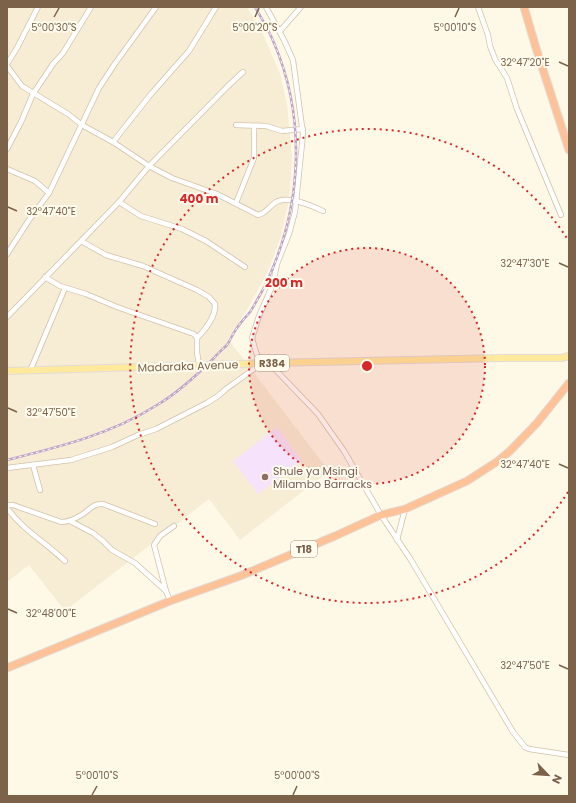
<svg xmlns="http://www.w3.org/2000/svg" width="576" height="803" font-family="Poppins,sans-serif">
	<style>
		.residential { fill: #f7ecd4 }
		.education { fill: #f6e3fb }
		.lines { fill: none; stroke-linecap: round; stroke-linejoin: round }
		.minor-casing { stroke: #d2c2aa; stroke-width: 6 }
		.major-casing { stroke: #e2dcd7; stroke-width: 8 }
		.highway-casing { stroke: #e2dcd7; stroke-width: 9 }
		.minor { stroke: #fff; stroke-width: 4.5 }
		.major { stroke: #ffe99c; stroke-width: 6 }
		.highway { stroke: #fdc298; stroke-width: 7 }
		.rail-casing { stroke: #bea3ca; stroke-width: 2.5 }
		.rail { stroke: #fffbee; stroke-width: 1; stroke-dasharray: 3; stroke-linecap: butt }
		.ticks { fill: none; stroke: #7b6248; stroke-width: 1.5 }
		.ring { fill: none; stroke: #d62828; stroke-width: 2; stroke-dasharray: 2 4 }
		.education-dot { fill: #8d6e63; stroke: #fffbee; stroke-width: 1.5 }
		.labels { text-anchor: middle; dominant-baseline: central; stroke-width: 4; stroke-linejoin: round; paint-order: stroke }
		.shield { fill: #fffbee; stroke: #a3907a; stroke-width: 1 }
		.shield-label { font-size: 10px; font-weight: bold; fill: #7b6248 }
		.street-label { font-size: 11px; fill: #7b6248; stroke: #fffbee }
		.education-label { font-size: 11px; fill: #785e54; stroke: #fffbee; text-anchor: start }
		.ticks-label { font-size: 10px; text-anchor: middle; fill: #7b6248; stroke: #fffbee; stroke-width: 4; stroke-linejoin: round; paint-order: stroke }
		.centre { fill: #d62828; stroke: #fffbee; stroke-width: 2 }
		.ring-label { font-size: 12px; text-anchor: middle; font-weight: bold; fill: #d62828; stroke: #fffbee; stroke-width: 4; stroke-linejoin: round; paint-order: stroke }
	</style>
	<rect width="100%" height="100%" fill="#fef9e6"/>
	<polygon class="residential" points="7,7 247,7 262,32 280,74 287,104 292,157 289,201 280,239 267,273 248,308 228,339 329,471 240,540 209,499 65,611 29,565 7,582"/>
	<polygon class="education" points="277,427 302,461 258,494 233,461"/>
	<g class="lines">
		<defs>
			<g id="minor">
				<polyline points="478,7 488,35 490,46 495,59 507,78 517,109 561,215"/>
				<polyline points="280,31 301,7"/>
				<polyline points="7,64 17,48 38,7"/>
				<path d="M7,66L22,86L68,114L82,125L113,142L149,166L172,178L217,194L258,215C267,213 269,206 276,202C288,195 312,206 323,211"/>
				<polyline points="236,125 266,126 282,131 303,129"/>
				<polyline points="113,142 151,94 189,51 216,7"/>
				<polyline points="7,149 21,122 33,94 53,64 63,53 91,7"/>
				<polyline points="7,169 35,181 49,193"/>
				<polyline points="119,202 141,216 182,229 206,241 245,267"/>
				<polyline points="236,203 254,158 254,126"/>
				<path d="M81,241L106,255L143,266L197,290L209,297L215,304C216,316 205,330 197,338"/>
				<polyline points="7,254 29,220 49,193 99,88 114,65 156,7"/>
				<polyline points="45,277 60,286 86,294 117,307 194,334 197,338 197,352 199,365"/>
				<polyline points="7,317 119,202 149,166 228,86 243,72"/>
				<polyline points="269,363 318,414 344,451 381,515 411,560 513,732 525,747 529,749 569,755"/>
				<polyline points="30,371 65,288"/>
				<polyline points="33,465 40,490"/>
				<polyline points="7,468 71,460 112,447 138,435 156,429 207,403 218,396 226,389 261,364 256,352 252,338 259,316 273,284 277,264 289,234 295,212 303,134 293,60 284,40 266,7"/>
				<path d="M7,505H13L61,522C69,522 77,518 83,514C90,509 94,503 103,504L155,524"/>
				<path d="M7,508C22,529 46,543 65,561"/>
				<polyline points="70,521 93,533 103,541 112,550 135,563 166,591 170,601"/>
				<polyline points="397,540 405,509"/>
				<polyline points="166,591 154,545 160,536 174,526"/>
			</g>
			<polyline id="major" points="7,371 269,363 503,358 561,358 569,356"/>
			<g id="highway">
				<polyline points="524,7 536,48 569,150"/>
				<polyline points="7,668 170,601 240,576 335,536 381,515 405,509 467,481 498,461 510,451 537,423 569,383"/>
			</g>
		</defs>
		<use href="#minor" class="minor-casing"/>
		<use href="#major" class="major-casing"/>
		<use href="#highway" class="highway-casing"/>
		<use href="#minor" class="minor"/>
		<use href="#major" class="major"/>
		<use href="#highway" class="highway"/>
		<defs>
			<path id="rail" d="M7,460C59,447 112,434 157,405C178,393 197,375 214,358C218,353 223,349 227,345C230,341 232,335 235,331C239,324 245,318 250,312C257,301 264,288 269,277C302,203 306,117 274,43C269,30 262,19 255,7"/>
		</defs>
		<use href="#rail" class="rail-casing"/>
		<use href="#rail" class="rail"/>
	</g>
	<path class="ticks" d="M54,17L59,8M255,17L259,8M455,17L459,8M559,62L568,66M8,207L17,211M559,263L568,267M8,408L17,412M559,464L568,468M8,609L17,613M559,665L568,669M92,795L97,786M293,795L297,786"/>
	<circle cx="367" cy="366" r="118" fill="#d62828" fill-opacity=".12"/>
	<g class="ring">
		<circle cx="367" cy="366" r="118"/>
		<path d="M568 492A237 237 0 1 1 568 240"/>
	</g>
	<circle class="education-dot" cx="265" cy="477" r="4"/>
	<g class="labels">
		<g class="shield">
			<rect x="255" y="355" width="34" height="16" rx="3"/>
			<rect x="291" y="541" width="26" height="16" rx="3"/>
		</g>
		<g class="shield-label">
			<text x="272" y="363">R384</text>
			<text x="304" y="549">T18</text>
		</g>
		<g class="street-label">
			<text transform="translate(188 366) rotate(-2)">Madaraka Avenue</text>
		</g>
		<g class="education-label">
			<text x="273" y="471">Shule ya Msingi<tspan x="273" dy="13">Milambo Barracks</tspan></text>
		</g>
	</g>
	<g class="ticks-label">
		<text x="54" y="31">5°00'30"S</text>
		<text x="255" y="31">5°00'20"S</text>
		<text x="455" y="31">5°00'10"S</text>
		<text x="525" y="66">32°47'20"E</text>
		<text x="51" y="215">32°47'40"E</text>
		<text x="525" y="267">32°47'30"E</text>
		<text x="51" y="416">32°47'50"E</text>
		<text x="525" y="468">32°47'40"E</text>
		<text x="51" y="617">32°48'00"E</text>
		<text x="525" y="669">32°47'50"E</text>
		<text x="97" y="779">5°00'10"S</text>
		<text x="297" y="779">5°00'00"S</text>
	</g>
	<circle cx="367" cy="366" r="6" class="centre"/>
	<g class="ring-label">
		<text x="199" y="203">400 m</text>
		<text x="284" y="287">200 m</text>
	</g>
	<rect width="576" height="803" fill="none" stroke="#7b6248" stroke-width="16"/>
	<g transform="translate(548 775) rotate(115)" stroke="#fffbee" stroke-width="3" paint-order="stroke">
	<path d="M0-3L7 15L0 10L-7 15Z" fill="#7b6248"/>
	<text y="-6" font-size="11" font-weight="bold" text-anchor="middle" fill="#7b6248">N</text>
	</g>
</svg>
